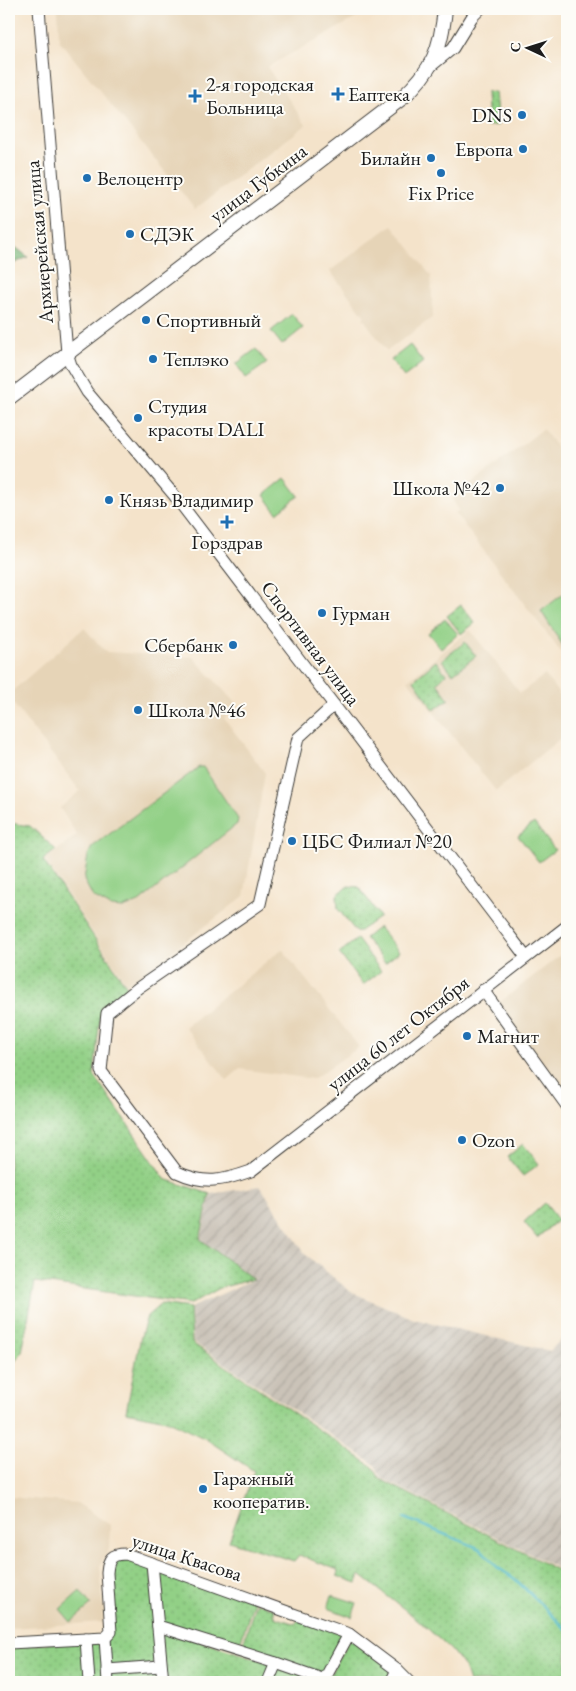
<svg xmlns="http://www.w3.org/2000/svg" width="576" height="1691" font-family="'EB Garamond',serif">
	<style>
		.built { fill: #e6d4b7 }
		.industrial { fill: url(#industrial-furrows) }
		.green { fill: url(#green-dots); stroke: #577651 }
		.forest { fill: url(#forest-firs); stroke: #486748 }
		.pitch { fill: #92d086; stroke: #577651 }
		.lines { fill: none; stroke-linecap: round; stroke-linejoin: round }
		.stream { stroke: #4db9c8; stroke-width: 2.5 }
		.minor-casing { stroke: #3c3a36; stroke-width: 13 }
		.major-casing { stroke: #3c3a36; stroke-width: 16 }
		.minor { stroke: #fff; stroke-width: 11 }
		.major { stroke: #fff; stroke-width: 14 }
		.poi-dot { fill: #1f6fb2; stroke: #fdfcf7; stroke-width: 2 }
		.labels { text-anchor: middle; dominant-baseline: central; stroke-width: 4; stroke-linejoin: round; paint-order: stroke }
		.poi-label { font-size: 20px; fill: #1c1c1c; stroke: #fdfcf7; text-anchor: start }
		.street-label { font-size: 20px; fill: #1c1c1c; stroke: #fdfcf7 }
	</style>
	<defs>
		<pattern id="industrial-furrows" width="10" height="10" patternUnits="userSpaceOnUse" patternTransform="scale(1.25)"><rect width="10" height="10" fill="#cac3b8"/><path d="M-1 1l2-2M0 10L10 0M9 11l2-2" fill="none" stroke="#ada79e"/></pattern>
		<pattern id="green-dots" width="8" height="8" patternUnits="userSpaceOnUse" patternTransform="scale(1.25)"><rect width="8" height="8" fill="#92d086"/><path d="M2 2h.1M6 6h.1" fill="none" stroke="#7db273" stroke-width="1.8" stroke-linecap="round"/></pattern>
		<pattern id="forest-firs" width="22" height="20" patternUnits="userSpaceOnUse" patternTransform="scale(1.25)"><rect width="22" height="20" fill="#75b273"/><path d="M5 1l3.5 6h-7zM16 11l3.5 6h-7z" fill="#5f905e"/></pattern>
	</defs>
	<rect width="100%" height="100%" fill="#fdfcf7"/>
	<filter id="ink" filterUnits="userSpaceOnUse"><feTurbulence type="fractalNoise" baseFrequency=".02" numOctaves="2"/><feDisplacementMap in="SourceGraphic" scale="10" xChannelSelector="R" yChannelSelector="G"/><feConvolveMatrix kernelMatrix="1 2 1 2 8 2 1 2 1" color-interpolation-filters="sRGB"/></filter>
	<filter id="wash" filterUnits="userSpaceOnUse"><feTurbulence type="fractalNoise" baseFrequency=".0096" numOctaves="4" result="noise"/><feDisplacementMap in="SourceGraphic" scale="20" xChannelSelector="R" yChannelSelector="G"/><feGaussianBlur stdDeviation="1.12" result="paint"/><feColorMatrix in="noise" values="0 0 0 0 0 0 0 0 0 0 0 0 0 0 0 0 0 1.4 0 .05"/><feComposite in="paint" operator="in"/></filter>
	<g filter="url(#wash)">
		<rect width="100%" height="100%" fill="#f4e3ca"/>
		<g class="built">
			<polygon points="58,9 365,9 365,13 267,67 306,125 195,209 59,40"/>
			<polygon points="392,225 431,276 433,317 387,351 363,318 365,316 330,271"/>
			<polygon points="543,429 567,461 567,660 455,513 459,510 452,499"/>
			<polygon points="84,628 106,652 193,657 238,706 224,718 265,773 244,896 128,986 45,860 77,835 60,808 80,791 9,698 9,694"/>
			<polygon points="470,630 520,693 545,675 567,705 567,733 496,791 408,680"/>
			<polygon points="282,949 359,1047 313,1079 240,1069 227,1080 185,1027"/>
			<polygon points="567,950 567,1097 499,1003"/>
			<polygon points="9,1497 77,1503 110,1525 109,1548 100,1566 104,1622 9,1628"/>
		</g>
		<polygon class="industrial" points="260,1186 306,1255 351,1292 414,1319 550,1351 567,1334 567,1573 381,1478 375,1465 193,1342 191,1308 254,1279 201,1239 211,1194"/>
		<g class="green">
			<polygon points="495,92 498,125 488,126 486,93"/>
			<polygon points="461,605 475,623 461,634 447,616"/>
			<polygon points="465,642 476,656 453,674 442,660"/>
			<polygon points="436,661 446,674 437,683 449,699 434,710 414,680"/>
			<polygon points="9,823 30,826 56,850 43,860 127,987 101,1007 94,1075 165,1179 210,1194 200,1239 253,1279 220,1288 191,1304 35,1282 22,1352 9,1370"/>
			<polygon points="348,886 359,887 380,917 357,933 338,909 337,895"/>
			<polygon points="357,939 381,971 363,985 339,953"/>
			<polygon points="523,1144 539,1164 523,1176 507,1157"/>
			<polygon points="545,1203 558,1220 537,1238 524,1222"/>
			<polygon points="161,1304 190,1308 192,1343 373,1467 380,1479 567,1575 567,1682 469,1682 464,1667 451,1650 417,1619 360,1575 357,1583 337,1576 338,1570 299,1555 294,1561 229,1541 254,1471 206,1439 166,1420 126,1412 141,1336 147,1316"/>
			<polygon points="118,1555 151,1565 159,1664 109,1668 106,1638 108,1573"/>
			<polygon points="154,1566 254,1601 238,1649 159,1625"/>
			<polygon points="256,1602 274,1609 275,1617 295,1624 300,1618 346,1635 324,1678 241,1650"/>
			<polygon points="160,1629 274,1664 267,1682 177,1682 164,1678"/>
			<polygon points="350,1637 394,1671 388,1682 326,1682"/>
			<polygon points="103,1639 106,1682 91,1682 87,1640"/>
			<polygon points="85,1641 88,1682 9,1682 9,1646"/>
			<polygon points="277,1665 322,1682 269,1682"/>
			<polygon points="159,1668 160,1682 110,1682 109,1672"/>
		</g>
		<polygon class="forest" points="9,242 28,257 9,266"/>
		<g class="pitch">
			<polygon points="292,314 303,328 282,345 271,331"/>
			<polygon points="410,345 423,362 404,377 391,360"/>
			<polygon points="256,349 267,363 246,378 236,364"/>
			<polygon points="285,478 299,496 277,513 264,495"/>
			<polygon points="567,591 567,652 541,611"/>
			<polygon points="445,619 458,634 441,649 428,633"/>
			<polygon points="199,767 203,767 238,819 237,824 139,902 123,908 111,907 93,897 84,880 88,855 92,847"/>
			<polygon points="534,823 555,850 539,862 518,836"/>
			<polygon points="379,927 399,952 385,963 365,938"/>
			<polygon points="80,1591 91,1605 71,1622 60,1609"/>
			<polygon points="332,1595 357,1603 352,1617 328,1608"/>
		</g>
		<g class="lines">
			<polyline class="stream" points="404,1518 481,1549 497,1567 515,1579 567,1630"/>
		</g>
	</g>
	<g filter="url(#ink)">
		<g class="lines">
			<defs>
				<g id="minor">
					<polyline points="39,9 67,353 71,365 87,392 174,495 526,957"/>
					<polyline points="431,66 453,48 472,17 480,9"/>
					<path d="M334,705L298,738L260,904L138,988L107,1013L101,1071L177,1172C205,1185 223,1181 251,1171L567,926"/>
					<polyline points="483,990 567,1106"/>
					<polyline points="152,1563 163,1682"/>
					<polyline points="158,1626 276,1663 325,1680"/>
					<polyline points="105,1638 108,1682"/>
					<polyline points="86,1639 89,1682"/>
					<path d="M9,1643L105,1638L111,1632L107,1573C108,1558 112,1554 126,1554L349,1634L397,1670L409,1682"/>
					<polyline points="107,1670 161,1666"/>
					<polyline points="268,1682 276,1663"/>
					<polyline points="323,1682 349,1634"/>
					<polyline points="391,1682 397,1670"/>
				</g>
				<path id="major" d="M9,398L402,98C433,70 441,49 445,9"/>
			</defs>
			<use href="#minor" class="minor-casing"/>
			<use href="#major" class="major-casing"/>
			<use href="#minor" class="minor"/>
			<use href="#major" class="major"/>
		</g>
	</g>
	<g class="poi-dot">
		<path d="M335.5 86.5h5v5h5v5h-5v5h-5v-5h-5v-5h5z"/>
		<path d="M192.5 88.5h5v5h5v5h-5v5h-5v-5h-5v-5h5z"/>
		<circle cx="522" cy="115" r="5"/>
		<circle cx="523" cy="149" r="5"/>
		<circle cx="431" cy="158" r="5"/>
		<circle cx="441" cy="173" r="5"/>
		<circle cx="87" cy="178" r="5"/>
		<circle cx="130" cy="234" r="5"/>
		<circle cx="146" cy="320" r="5"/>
		<circle cx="153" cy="359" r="5"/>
		<circle cx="138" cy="418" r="5"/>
		<circle cx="500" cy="488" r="5"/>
		<circle cx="109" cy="500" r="5"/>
		<path d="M224.5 514.5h5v5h5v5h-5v5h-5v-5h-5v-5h5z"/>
		<circle cx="322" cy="613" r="5"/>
		<circle cx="233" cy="645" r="5"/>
		<circle cx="138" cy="710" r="5"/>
		<circle cx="292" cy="841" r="5"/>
		<circle cx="467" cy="1036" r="5"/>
		<circle cx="462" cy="1140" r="5"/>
		<circle cx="203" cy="1489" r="5"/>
	</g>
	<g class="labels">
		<g class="poi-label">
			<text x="206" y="84">2-я городская<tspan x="206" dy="23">Больница</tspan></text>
			<text x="348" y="94">Еаптека</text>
			<text x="512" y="115" text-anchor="end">DNS</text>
			<text x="513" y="149" text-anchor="end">Европа</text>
			<text x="421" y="158" text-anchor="end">Билайн</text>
			<text x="97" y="178">Велоцентр</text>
			<text x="441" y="193" text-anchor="middle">Fix Price</text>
			<text x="140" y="234">СДЭК</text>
			<text x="156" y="320">Спортивный</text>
			<text x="163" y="359">Теплэко</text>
			<text x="148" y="406">Студия<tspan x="148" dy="23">красоты DALI</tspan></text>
			<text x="490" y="488" text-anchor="end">Школа №42</text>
			<text x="119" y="500">Князь Владимир</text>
			<text x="227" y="542" text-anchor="middle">Горздрав</text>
			<text x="332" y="613">Гурман</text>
			<text x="223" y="645" text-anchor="end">Сбербанк</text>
			<text x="148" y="710">Школа №46</text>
			<text x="302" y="841">ЦБС Филиал №20</text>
			<text x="477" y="1036">Магнит</text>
			<text x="472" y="1140">Ozon</text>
			<text x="213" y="1478">Гаражный<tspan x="213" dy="23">кооператив.</tspan></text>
		</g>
		<g class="street-label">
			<text transform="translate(258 183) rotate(-37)">улица Губкина</text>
			<text transform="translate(39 242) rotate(-95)">Архиерейская улица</text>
			<text transform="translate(311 643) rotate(53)">Спортивная улица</text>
			<text transform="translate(398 1033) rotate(-38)">улица 60 лет Октября</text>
			<text transform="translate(187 1557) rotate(18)">улица Квасова</text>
		</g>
	</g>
	<rect width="576" height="1691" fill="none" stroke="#fdfcf7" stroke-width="30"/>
	<g transform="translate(528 48) rotate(274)" stroke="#fdfcf7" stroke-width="4" paint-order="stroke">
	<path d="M0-4L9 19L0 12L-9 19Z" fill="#1c1c1c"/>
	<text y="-8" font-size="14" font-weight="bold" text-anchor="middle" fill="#1c1c1c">С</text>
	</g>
</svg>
